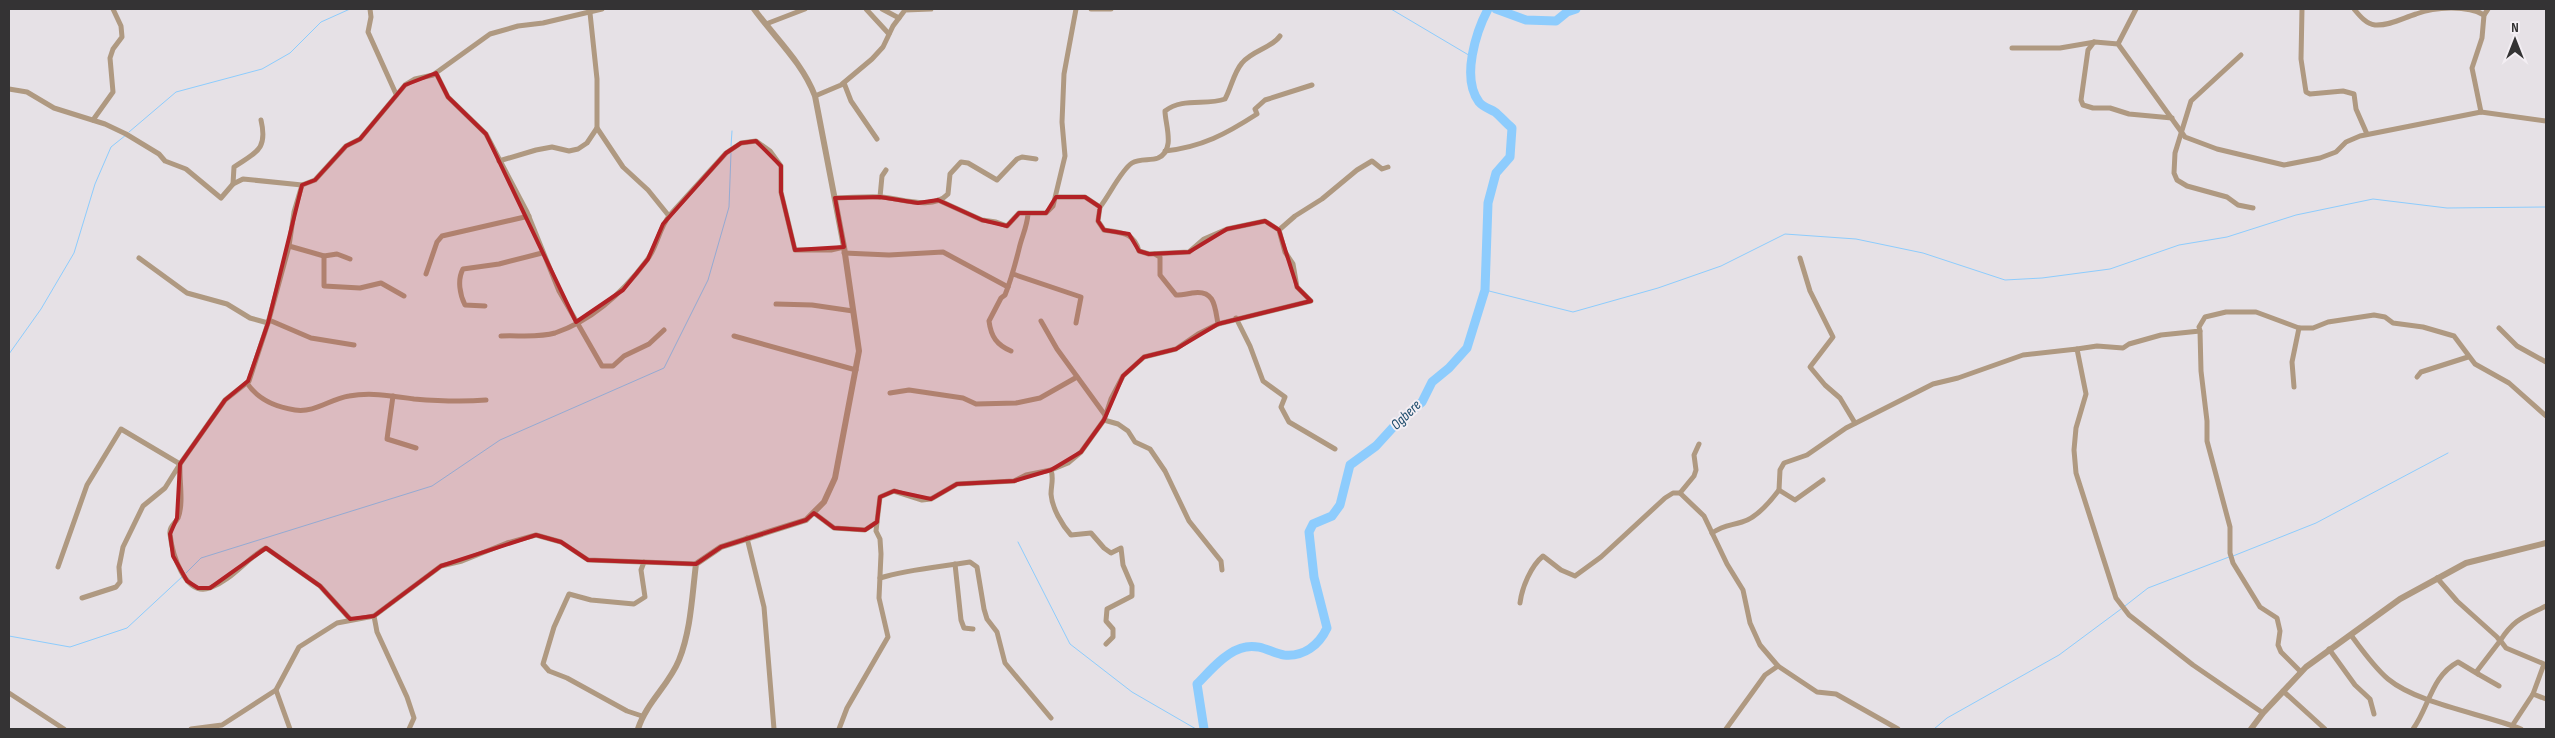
<svg xmlns="http://www.w3.org/2000/svg" width="2555" height="738" font-family="'Sofia Sans Condensed',sans-serif">
	<style>
		.lines { fill: none; stroke-linecap: round; stroke-linejoin: round }
		.stream { stroke: #8dccfd; stroke-width: 1 }
		.river { stroke: #8dccfd; stroke-width: 9 }
		.minor { stroke: #af9981; stroke-width: 5 }
		.tertiary { stroke: #af9981; stroke-width: 6 }
		.marked { fill: #b32226; fill-opacity: 0.2; stroke: #b32226; stroke-width: 4; stroke-linejoin: round }
		.labels { text-anchor: middle; dominant-baseline: central; stroke-width: 4; stroke-linejoin: round; paint-order: stroke }
		.water-label { font-size: 15px; font-style: italic; fill: #1b4a6a; stroke: #f3eef3 }
	</style>
	<rect width="100%" height="100%" fill="#e6e1e6"/>
	<g class="lines">
		<g class="stream">
			<polyline points="1373,9 1391,9 1472,57"/>
			<polyline points="129,132 176,92 262,69 290,53 321,22 350,9"/>
			<polyline points="731,146 732,131"/>
			<polyline points="1485,290 1573,312 1658,288 1721,266 1785,234 1856,239 1923,253 2005,280 2042,278 2110,269 2179,245 2227,237 2296,215 2373,199 2447,208 2546,207"/>
			<polyline points="9,354 41,309 74,253 95,184 111,147 126,135"/>
			<polyline points="1018,542 1070,644 1132,692 1196,729"/>
			<polyline points="2233,556 2316,523 2448,453"/>
			<polyline points="186,573 201,558 432,486 500,440 664,368 708,280 729,207 731,153"/>
			<polyline points="2125,606 2148,588 2229,557"/>
			<polyline points="9,636 70,647 127,628 183,576"/>
			<polyline points="1934,729 1947,718 2059,655 2121,609"/>
		</g>
		<g class="river">
			<polyline points="1496,9 1526,20 1556,21 1567,12 1576,9"/>
			<path d="M1204,729L1197,684C1210,671 1227,650 1246,647C1260,644 1272,653 1284,655C1304,657 1319,645 1327,628L1314,577L1309,532L1313,524L1332,516L1340,505L1350,465L1376,446L1397,423L1422,402L1432,382L1449,368L1467,348L1485,290L1488,203L1496,173L1510,157L1512,128C1506,123 1501,117 1495,112C1490,109 1483,107 1479,102C1461,78 1476,32 1488,9"/>
		</g>
		<g class="minor">
			<polyline points="370,9 371,17 368,32 396,94"/>
			<polyline points="866,9 889,34"/>
			<polyline points="882,9 899,18"/>
			<polyline points="1091,9 1111,9"/>
			<polyline points="2302,9 2301,59 2306,92 2310,94 2343,91 2354,94 2356,109 2367,134"/>
			<path d="M2354,9C2359,15 2366,24 2375,25C2389,26 2403,18 2416,14C2435,7 2467,5 2484,15"/>
			<polyline points="766,24 805,9"/>
			<polyline points="2094,42 2088,50 2081,100 2083,105 2093,108 2110,108 2129,114 2172,118"/>
			<polyline points="2118,44 2136,9"/>
			<polyline points="2012,48 2060,48 2095,42 2118,44 2185,137 2217,149 2284,165 2320,158 2336,152 2346,142 2360,136 2481,112 2546,121"/>
			<polyline points="2241,55 2191,101 2175,153 2174,173 2177,180 2187,186 2227,197 2238,205 2253,208"/>
			<polyline points="436,73 448,97 486,134 527,212 559,291 602,366 613,366 624,356 649,344 664,330"/>
			<polyline points="844,83 851,101 877,139"/>
			<polyline points="9,89 27,92 54,108 105,124 126,134 159,154 165,161 186,169 221,198 233,184 243,179 302,185 315,180 346,146 360,139 405,85 415,79 433,75 490,34 518,26 543,23 602,9"/>
			<polyline points="815,96 841,85 872,59 883,47 893,26 905,10 931,9"/>
			<polyline points="2481,112 2472,68 2482,38 2484,15 2488,9"/>
			<polyline points="93,120 113,92 110,58 113,49 122,37 121,26 113,9"/>
			<path d="M1165,151C1202,147 1226,134 1257,114L1255,109L1265,100L1312,85"/>
			<polyline points="499,161 536,150 552,147 569,151 578,149 587,143 597,128 597,79 590,13"/>
			<path d="M233,184L234,167C256,152 268,150 261,120"/>
			<polyline points="302,185 294,212 289,246 324,256 337,254 350,259"/>
			<polyline points="880,197 882,176 886,170"/>
			<path d="M835,198C850,198 866,196 881,197C900,198 932,211 948,194L950,174L961,162L968,163L997,180L1017,159L1022,157L1036,159"/>
			<polyline points="938,200 982,220 996,222 1007,226 1019,213 1046,213 1053,206 1065,156 1062,122 1064,74 1076,9"/>
			<path d="M1100,207C1109,196 1121,170 1132,163C1140,158 1150,161 1158,158C1176,150 1165,124 1165,111C1183,97 1206,106 1225,99C1231,88 1234,72 1242,63C1253,50 1272,48 1280,36"/>
			<polyline points="669,216 726,153 741,143 756,141 770,151 781,166 781,192 795,250 831,250 844,247"/>
			<polyline points="1279,230 1295,216 1322,199 1357,170 1372,161 1382,169 1388,167"/>
			<polyline points="844,253 889,255 943,252 1008,287"/>
			<path d="M1155,254L1160,257V275L1176,295C1181,295 1186,294 1192,293C1215,289 1215,307 1218,324"/>
			<polyline points="324,256 324,286 360,288 381,283 404,296"/>
			<polyline points="139,258 187,293 227,304 250,318 268,323"/>
			<polyline points="1800,258 1810,291 1833,337 1810,367 1825,385 1840,398 1855,423"/>
			<polyline points="426,274 437,242 442,236 529,216"/>
			<polyline points="1013,274 1081,297 1076,323"/>
			<polyline points="776,304 812,305 853,311"/>
			<path d="M485,306L465,305C460,295 457,280 463,269L499,264L542,253"/>
			<polyline points="1236,318 1250,346 1263,381 1285,397 1281,407 1289,422 1335,449"/>
			<polyline points="269,320 311,338 354,345"/>
			<polyline points="1041,321 1057,349 1105,415"/>
			<polyline points="2499,328 2517,346 2546,362"/>
			<polyline points="2200,331 2201,371 2207,421 2207,441 2230,527 2230,553 2233,563 2260,607 2277,618 2280,631 2278,645 2281,652 2301,672"/>
			<path d="M501,336C517,335 539,338 555,333C593,320 624,291 647,260C657,247 659,229 669,216L648,190L623,167L597,128"/>
			<polyline points="734,336 856,370"/>
			<polyline points="2077,349 2097,346 2123,348 2129,344 2161,335 2200,331 2199,327 2205,317 2226,312 2256,312 2299,328 2313,328 2328,322 2374,315 2385,317 2393,323 2423,327 2454,336 2475,364 2509,383 2546,416"/>
			<path d="M1011,351C997,345 991,337 989,321L1001,298L1005,295C1011,280 1015,265 1019,249C1022,236 1027,227 1028,214"/>
			<polyline points="2417,377 2421,372 2468,357"/>
			<path d="M247,383C258,400 275,407 295,410C315,413 330,399 349,396C371,392 393,396 414,399C438,401 463,402 486,400"/>
			<polyline points="2294,387 2292,362 2299,328"/>
			<polyline points="890,393 909,390 963,398 976,404 1016,403 1040,398 1077,377"/>
			<polyline points="393,396 387,439 416,448"/>
			<polyline points="1104,420 1118,424 1128,431 1135,442 1150,449 1165,471 1189,521 1221,561 1222,570"/>
			<path d="M1051,470C1054,479 1051,485 1051,494C1052,508 1062,525 1071,535L1091,533L1104,548L1111,553L1121,548L1123,565L1132,586V596L1107,609L1106,621L1113,629V637L1106,644"/>
			<polyline points="1779,490 1795,500 1823,480"/>
			<polyline points="1680,493 1694,476 1696,470 1694,455 1699,444"/>
			<path d="M814,513L834,528L865,530L877,522L880,497L894,491L922,500L931,499L957,484L1014,481L1026,475L1051,470L1068,463L1081,452L1104,420L1111,399L1123,376L1144,357L1176,349L1198,334L1218,324L1311,301L1297,287L1293,264L1285,252L1279,230L1265,221L1227,229L1204,239L1189,252L1149,254L1139,251C1134,232 1121,233 1104,230L1098,221L1100,207L1085,197H1056"/>
			<path d="M1712,533C1724,525 1729,526 1742,522C1757,518 1770,502 1779,490L1780,470L1784,463L1807,455L1846,428L1933,384L1958,378L2023,355L2077,349L2086,394L2076,428L2074,450L2076,473L2116,598L2129,615L2193,665L2263,713"/>
			<polyline points="747,538 764,607 774,729"/>
			<polyline points="955,564 961,620 964,628 973,629"/>
			<polyline points="58,567 87,485 121,429 180,464 225,400 249,381 268,323 289,246"/>
			<path d="M880,578C909,569 940,567 970,562L977,567L984,609L987,619L997,632L1005,663L1051,718"/>
			<polyline points="2437,578 2457,601 2497,637 2500,641 2477,671 2478,674 2499,686"/>
			<path d="M82,598L116,587L120,582L119,567L123,547L143,506L165,488L180,464C179,480 184,503 178,518C175,524 169,526 170,534C172,552 184,597 210,588C232,580 246,559 266,548L320,586L350,619"/>
			<path d="M1520,603C1522,587 1531,566 1543,556L1561,570L1575,576L1601,557L1665,498L1673,493H1680L1704,516L1727,564L1743,590L1750,623L1760,645L1778,666L1817,692L1836,694L1898,729"/>
			<polyline points="374,616 377,632 407,697 414,718 409,729"/>
			<path d="M2351,635C2362,650 2374,667 2388,679C2418,704 2484,714 2521,729"/>
			<polyline points="2500,640 2506,648 2544,664 2533,694"/>
			<path d="M2500,641C2514,619 2524,617 2546,606"/>
			<polyline points="2329,649 2355,685 2370,699 2374,714"/>
			<polyline points="276,690 290,729"/>
			<polyline points="2283,691 2325,729"/>
			<polyline points="9,693 64,729"/>
			<polyline points="642,716 627,711 567,678 549,671 543,664 554,627 569,594 591,600 634,604 645,597 641,570 644,562"/>
			<polyline points="2512,726 2533,694 2546,699"/>
			<polyline points="191,729 222,725 276,690 299,647 337,623 374,616 441,566 462,561 507,543 536,535 561,542 588,560 696,564"/>
			<polyline points="839,729 847,708 888,637 879,598 881,554 880,539 876,531 877,522"/>
			<polyline points="1726,729 1765,675 1778,666"/>
			<path d="M2413,729C2429,708 2431,676 2458,662L2478,674"/>
		</g>
		<g class="tertiary">
			<path d="M638,729C646,703 669,685 679,660C691,630 692,596 696,564L721,547L806,520L824,502L835,478L859,351L844,247L815,96C802,62 775,38 754,9"/>
			<polyline points="2251,729 2263,713 2306,667 2400,599 2466,563 2546,543"/>
		</g>
	</g>
	<path class="marked" d="M436,73L448,97L486,134L576,322L623,290L648,259L663,224L726,153L741,143L756,141L781,166V192L795,250L844,247L835,198L880,197L918,203L938,200L982,220L1007,226L1019,213H1046L1056,197H1085L1100,207L1098,221L1104,230L1129,234L1139,251L1149,254L1189,252L1227,229L1265,221L1279,230L1297,287L1311,301L1218,324L1176,349L1144,357L1123,376L1104,420L1081,452L1051,470L1014,481L957,484L931,499L894,491L880,497L877,522L865,530L834,528L814,513L806,520L721,547L696,564L588,560L561,542L536,535L441,566L374,616L350,619L320,586L266,548L210,588H198L187,581L173,556L170,534L177,518L180,464L225,400L248,381L268,323L302,185L315,180L346,146L360,139L405,85Z"/>
	<g class="labels">
		<g class="water-label">
			<text transform="translate(1406 415) rotate(-44)">Ogbere</text>
		</g>
	</g>
	<rect width="2555" height="738" fill="none" stroke="#343334" stroke-width="20"/>
	<g transform="translate(2515 40)" stroke="#f3eef3" stroke-width="4" paint-order="stroke">
	<path d="M0-4L9 19L0 12L-9 19Z" fill="#343334"/>
	<text y="-8" font-size="14" font-weight="bold" text-anchor="middle" fill="#343334">N</text>
	</g>
</svg>
